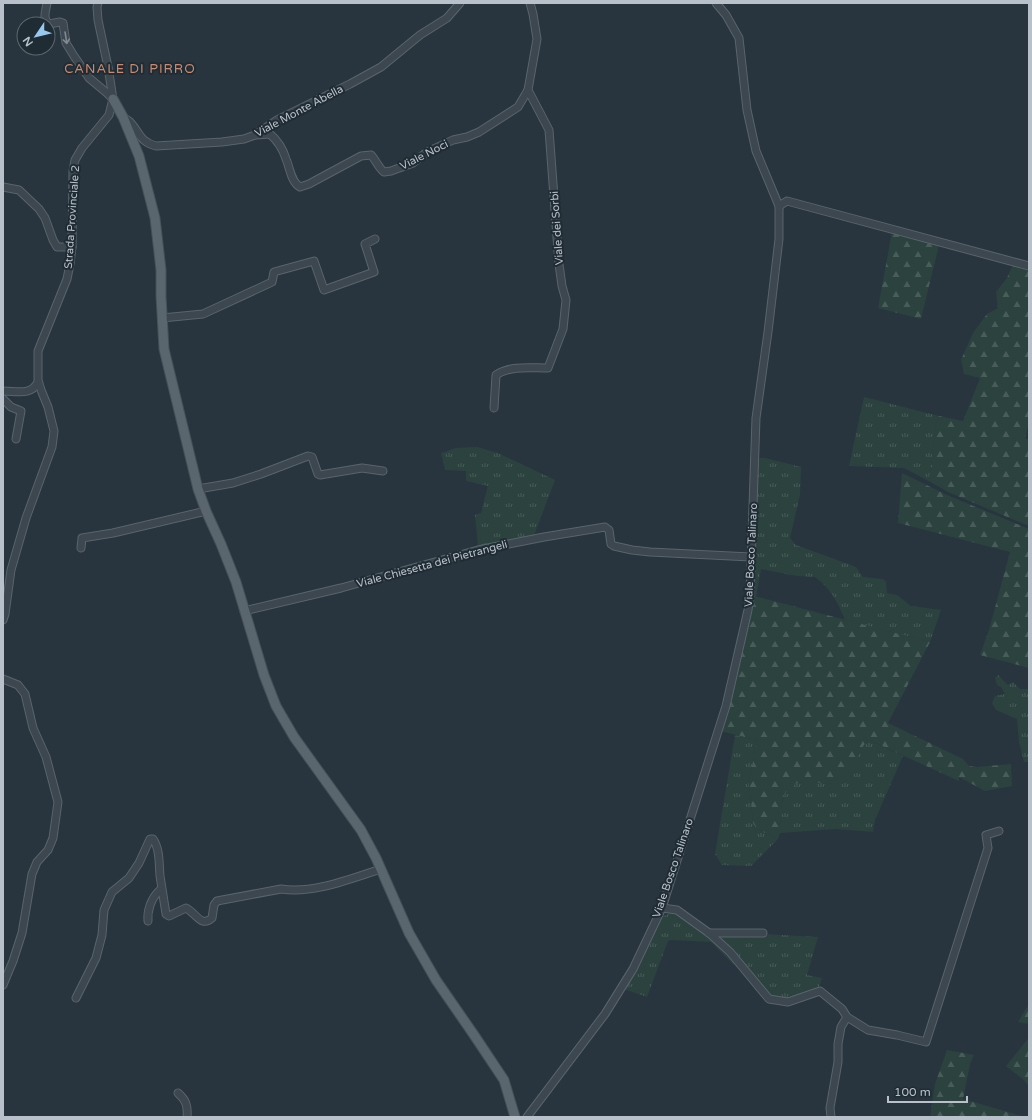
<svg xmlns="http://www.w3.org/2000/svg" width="1032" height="1120" font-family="'Varela Round',sans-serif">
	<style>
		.grass { fill: url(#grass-tufts) }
		.forest { fill: url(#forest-firs) }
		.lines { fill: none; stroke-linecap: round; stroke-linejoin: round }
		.minor-casing { stroke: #59646c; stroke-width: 9 }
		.major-casing { stroke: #455058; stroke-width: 11 }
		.minor { stroke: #3c474f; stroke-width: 7 }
		.major { stroke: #5a666e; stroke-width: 9 }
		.oneway { stroke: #808a92 }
		.labels { text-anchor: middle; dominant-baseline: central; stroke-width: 4; stroke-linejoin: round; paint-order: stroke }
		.street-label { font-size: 11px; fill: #b8c1c9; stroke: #202c34 }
		.quarter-label { font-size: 13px; letter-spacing: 1px; fill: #cd896f; stroke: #202c34 }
	</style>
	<defs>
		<pattern id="grass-tufts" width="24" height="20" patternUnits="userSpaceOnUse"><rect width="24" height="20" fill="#2b423f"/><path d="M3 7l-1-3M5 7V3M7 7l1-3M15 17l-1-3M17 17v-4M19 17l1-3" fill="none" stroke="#485c59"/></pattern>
		<pattern id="forest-firs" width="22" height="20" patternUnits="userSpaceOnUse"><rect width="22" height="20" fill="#2b423f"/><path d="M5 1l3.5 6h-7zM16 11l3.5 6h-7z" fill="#485c59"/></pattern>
	</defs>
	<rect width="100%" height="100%" fill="#28353e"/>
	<g class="grass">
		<polygon points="864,397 939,416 936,424 929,481 904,468 849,466"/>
		<polygon points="477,447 498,453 555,480 533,538 478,546 475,515 481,513 488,486 466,481 466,471 445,470 441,453 456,448"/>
		<path d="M758,458H765L801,467L800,495L790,538L796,545L856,567L863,577L883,579L886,582L887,593L897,595L911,606L941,610L930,642L845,620C838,602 830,588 815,577L797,576L761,569L756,597L751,595Z"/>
		<polygon points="998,675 1008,685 1013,682 1020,689 1029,689 1029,762 1024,762 1019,742 1017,719 996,710 992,703 995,696 1005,694 1001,687 997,685 995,678"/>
		<polygon points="735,735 757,740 749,782 753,823 757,829 778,839 751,866 722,865 715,854"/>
		<path d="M869,740L903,756L875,820L873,832L836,829L780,833C781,818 778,788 798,783C809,780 824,783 836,784L866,741Z"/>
		<path d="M673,912C695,919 716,943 733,959L734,965L711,942L671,940L668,941L647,997L624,989L661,917Z"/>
		<polygon points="764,934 818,937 807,975 822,978 818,990 787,999 776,999 766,992 715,935"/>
	</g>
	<g class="forest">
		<polygon points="892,232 939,245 921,319 878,308"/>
		<polygon points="1013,264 1029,268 1029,422 1025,438 1029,440 1029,526 948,492 929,481 936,424 939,416 963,421 980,378 964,374 961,360 973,333 987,314 998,308 996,292 1007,278"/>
		<polygon points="902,473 947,495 1029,529 1029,668 980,655 989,630 1010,552 898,523"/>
		<polygon points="751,595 930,642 888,723 963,759 969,766 976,767 1011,764 1012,786 985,791 959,777 959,781 869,740 866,741 848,775 843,780 836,784 804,782 797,783 785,793 782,801 780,833 778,839 757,829 753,823 749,782 757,740 720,731"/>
		<polygon points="1029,1005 1029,1024 1018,1022 1025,1010"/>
		<polygon points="1028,1039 1029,1039 1029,1086 1024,1080 1006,1066"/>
		<polygon points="947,1050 974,1055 970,1064 963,1099 1025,1117 930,1117 935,1084"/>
	</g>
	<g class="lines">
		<defs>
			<g id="minor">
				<path d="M47,3C46,10 42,19 49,24L60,22L63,23L66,43L74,56L89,78L107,93L113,99"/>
				<path d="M123,117C125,119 129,120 131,123C140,133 140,142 156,146L222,142L244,139L255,135L277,120L350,84L381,67L420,35L447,18L460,3"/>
				<path d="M256,135L270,134C278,141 283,149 286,159C290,168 291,182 300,187L309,184L361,156L371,155C376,160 378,167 384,172L391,171L413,163L427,152L453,140L467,137L479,132L518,107L528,90"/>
				<polyline points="3,187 19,190 39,209 45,218 53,240 57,247 72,247"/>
				<polyline points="779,206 787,201 1029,266"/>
				<polyline points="162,318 203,314 272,282 274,272 314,261 324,290 374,272 365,244 375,239"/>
				<path d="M3,391C17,391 31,396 38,382"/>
				<polyline points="3,399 11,407 21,411 16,439"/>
				<path d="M494,408L496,375C511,365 531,368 548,368L563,329L566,300L562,286L559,264L549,130L528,90L537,39L533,14L530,3"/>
				<polyline points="198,489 233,483 261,474 308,456 312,457 318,474 320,475 362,468 383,471"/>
				<polyline points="81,548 82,538 113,533 206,511"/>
				<polyline points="244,611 341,588 478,550 544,537 605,527 609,530 611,544 614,546 632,550 650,552 751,557"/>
				<polyline points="3,620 5,614 11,570 26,518 52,447 54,431 48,407 41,390 38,380 38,351 67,279 70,264 72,247 73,171 75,160 82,148 109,115 113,99 108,67 98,20 97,7 98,3"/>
				<polyline points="3,679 18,685 25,694 33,728 46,757 58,802 53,838 48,850 37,862 32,874 22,933 13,961 3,985"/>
				<polyline points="662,908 677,910 709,933 730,952 769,999 788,1002 820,991 842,1009 847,1017 868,1030 897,1035 926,1042 988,848 986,835 999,831"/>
				<path d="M148,921C147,911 151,898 160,890L162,893"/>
				<polyline points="709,933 763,933"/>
				<path d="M76,998L96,958L102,935L104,910L112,892L129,878L139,863L150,839H153C160,849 159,864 160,876C162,889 164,901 166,914L169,916L186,908C196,913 201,928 212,918L214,905L217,901L281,889C314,894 349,879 381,869"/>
				<path d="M178,1093C186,1100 188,1106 187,1117"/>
				<polyline points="527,1117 605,1014 633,969 662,908 726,706 748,610 750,594 756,418 768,332 779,239 779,206 756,151 747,110 739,38 726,15 716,3"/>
				<polyline points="831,1117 830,1108 838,1062 838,1044 841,1027 847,1017"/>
			</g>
			<polyline id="major" points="113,99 123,117 139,156 155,218 161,270 161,296 164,349 198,489 206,511 221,544 236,582 264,675 276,706 294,737 361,830 376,858 409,933 436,980 474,1035 504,1080 515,1117"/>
		</defs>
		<use href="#minor" class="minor-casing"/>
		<use href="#major" class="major-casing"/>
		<use href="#minor" class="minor"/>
		<use href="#major" class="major"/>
	</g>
	<defs><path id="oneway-shaft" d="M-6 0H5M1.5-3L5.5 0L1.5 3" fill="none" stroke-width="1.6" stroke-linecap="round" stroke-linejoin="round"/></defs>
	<use class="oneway" href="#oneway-shaft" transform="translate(66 38) rotate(81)"/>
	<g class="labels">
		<g class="street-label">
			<text transform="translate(299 111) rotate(-28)">Viale Monte Abella</text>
			<text transform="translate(424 155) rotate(-27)">Viale Noci</text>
			<text transform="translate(72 217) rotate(-86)">Strada Provinciale 2</text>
			<text transform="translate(557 228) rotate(-94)">Viale dei Sorbi</text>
			<text transform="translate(751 555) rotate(-87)">Viale Bosco Talinaro</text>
			<text transform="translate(432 564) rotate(-15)">Viale Chiesetta dei Pietrangeli</text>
			<text transform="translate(673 868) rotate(-71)">Viale Bosco Talinaro</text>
		</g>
		<g class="quarter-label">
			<text x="130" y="69">CANALE DI PIRRO</text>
		</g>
	</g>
	<rect width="1032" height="1120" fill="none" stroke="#b8c1c9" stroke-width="8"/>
	<g transform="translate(36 36) rotate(235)"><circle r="19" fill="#202c34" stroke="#5d6870"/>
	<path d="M0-3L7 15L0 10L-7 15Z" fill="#97c8f0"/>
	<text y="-6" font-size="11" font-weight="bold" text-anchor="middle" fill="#b8c1c9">N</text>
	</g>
	<path d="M888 1096v6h79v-6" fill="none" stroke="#b8c1c9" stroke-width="2"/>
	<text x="894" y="1096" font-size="12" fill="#b8c1c9" stroke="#202c34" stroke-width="3" paint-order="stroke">100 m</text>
</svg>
